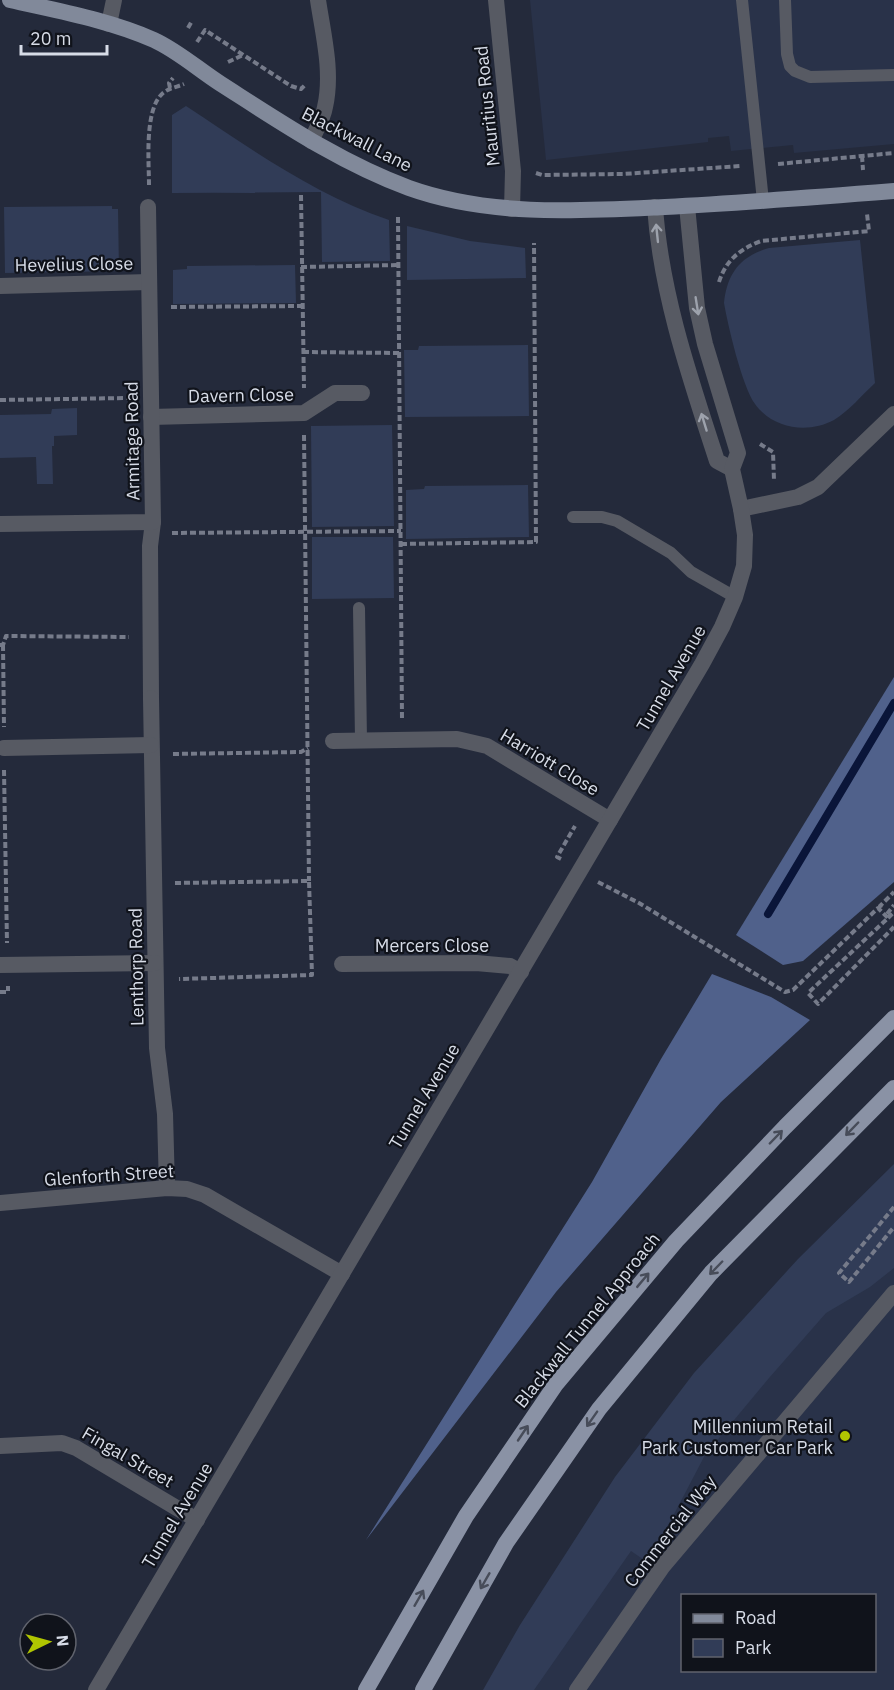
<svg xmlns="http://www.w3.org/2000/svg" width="894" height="1690" font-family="'IBM Plex Sans',sans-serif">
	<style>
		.built { fill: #293249; fill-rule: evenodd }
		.green { fill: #313c57 }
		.forest { fill: #50618b }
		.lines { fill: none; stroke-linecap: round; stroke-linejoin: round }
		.stream { stroke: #0a1539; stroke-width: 8 }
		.path { stroke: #767b8a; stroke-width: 4; stroke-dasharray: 6 3; stroke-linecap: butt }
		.service { stroke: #575a63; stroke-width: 12 }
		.pedestrian { stroke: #575a63; stroke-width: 16 }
		.minor { stroke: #575a63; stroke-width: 16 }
		.primary { stroke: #81899a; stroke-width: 16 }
		.trunk { stroke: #8a92a5; stroke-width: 16 }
		.oneway { stroke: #9da2ac }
		.oneway2 { stroke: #474c59 }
		.poi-dot { fill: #b0c501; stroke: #10131b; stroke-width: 2 }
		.labels { text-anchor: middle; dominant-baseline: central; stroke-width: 4.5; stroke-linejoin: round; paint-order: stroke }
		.street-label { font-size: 18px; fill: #d7dce7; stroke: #10131b }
		.poi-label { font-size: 18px; fill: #d7dce7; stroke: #10131b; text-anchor: end }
	</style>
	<rect width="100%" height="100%" fill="#242a3b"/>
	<g class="built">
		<polygon points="530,0 894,0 894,144 794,153 793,145 731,151 729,136 708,138 708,142 546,160"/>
		<path d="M894,1242V1690H526L726,1387ZM682,1596H874V1670H682Z"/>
	</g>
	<g class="green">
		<path d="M186,106C251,149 315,195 389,220L390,261L322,262L321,192L172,193V115Z"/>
		<polygon points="112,206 112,209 118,209 119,271 5,273 4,207"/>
		<polygon points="407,226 470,241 525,248 526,278 407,280"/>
		<path d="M860,240L875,383C862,395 849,411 834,420C808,434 773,429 755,404C742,386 728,326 724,303C727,274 740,256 769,248Z"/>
		<polygon points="295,265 296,303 173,304 173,270 187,269 187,266"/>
		<polygon points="528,345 529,416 405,417 404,350 418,350 419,346"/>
		<polygon points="77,408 77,435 54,436 54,446 52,446 53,484 37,484 36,457 0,458 0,415 51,414 52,409"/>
		<polygon points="392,425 394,526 312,527 311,426"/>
		<polygon points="528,485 529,537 406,539 406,490 424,489 425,486"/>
		<polygon points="312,537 393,537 394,598 312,599"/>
		<polygon points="894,1164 894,1268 870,1287 826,1313 769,1378 705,1455 671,1520 647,1562 631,1551 534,1690 483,1690 520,1625 615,1477 694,1373 798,1259"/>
	</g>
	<g class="forest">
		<polygon points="894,677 894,882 803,961 783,965 736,935"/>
		<polygon points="712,974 771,997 810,1020 721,1102 556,1292 366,1540 592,1182 661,1059"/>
	</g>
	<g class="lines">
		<polyline class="stream" points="768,914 894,703"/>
		<g class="path">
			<polyline points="188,28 192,21"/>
			<polyline points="197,42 205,30 291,86 301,89 305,85"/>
			<polyline points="228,62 243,55"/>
			<polyline points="170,88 169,83 173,78"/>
			<polyline points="862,156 863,170"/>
			<polyline points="778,164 894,153"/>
			<polyline points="536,173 542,175 623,174 741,166"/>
			<path d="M149,185C149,162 144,109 163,93C169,88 177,87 184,84"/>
			<polyline points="301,195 304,388"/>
			<polyline points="398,217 402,719"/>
			<polyline points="301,267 398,265"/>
			<path d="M719,282C726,260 740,249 761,241L869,231L867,214"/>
			<polyline points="171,307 302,306"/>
			<polyline points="303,352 399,353"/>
			<polyline points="0,400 129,398"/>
			<polyline points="304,435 309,881"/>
			<polyline points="760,444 773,452 774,480"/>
			<polyline points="172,533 401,531"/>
			<polyline points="401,544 536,542 534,243"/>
			<polyline points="0,645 3,645 6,636 129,637"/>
			<polyline points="3,645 4,727"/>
			<polyline points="173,754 301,752 308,748"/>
			<polyline points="4,770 7,943"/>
			<polyline points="561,859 557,857 575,826"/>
			<polyline points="598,882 639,903 785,992 793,990 878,908 888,918 808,993 818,1004 894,927"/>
			<polyline points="175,883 309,881 312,975 179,979"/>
			<polyline points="881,908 880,906 894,892"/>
			<polyline points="887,914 894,905"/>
			<polyline points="888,918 894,912"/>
			<polyline points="0,992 8,992 8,986"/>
			<polyline points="894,1207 839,1273 849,1282 894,1227"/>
		</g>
		<g class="service">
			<polyline points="742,0 763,201"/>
			<polyline points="785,0 787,54 790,66 795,71 810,77 894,75"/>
			<polyline points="573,517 602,517 617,521 671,553 691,572 735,597"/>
			<polyline points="359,608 361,740"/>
		</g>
		<polyline class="pedestrian" points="151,698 150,546 153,522"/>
		<g class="minor">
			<polyline points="496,0 513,171 512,209"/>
			<polyline points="109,24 114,0"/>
			<path d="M311,141C316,130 323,119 325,107C333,72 323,34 318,0"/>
			<path d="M655,207C661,294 690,378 717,461L732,469"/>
			<polyline points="0,286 149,282"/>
			<polyline points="151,417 304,413 335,393 362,393"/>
			<polyline points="741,509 798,497 818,487 894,414"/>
			<polyline points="0,524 153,522 148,207"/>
			<polyline points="151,698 157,1048 165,1114 167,1188"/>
			<polyline points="333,741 457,739 487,746 610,820"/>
			<polyline points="4,748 151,745"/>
			<polyline points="342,964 476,963 510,966 521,972"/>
			<polyline points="0,965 155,963"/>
			<polyline points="0,1203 167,1188 187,1189 205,1195 342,1274"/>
			<polyline points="0,1446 62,1443 76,1448 197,1520"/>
			<polyline points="96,1690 702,664 722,627 735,597 744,566 745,535 741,509 732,469 738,453 705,344 697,308 687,206"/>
			<polyline points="577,1690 663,1566 894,1293"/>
		</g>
		<path class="primary" d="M10,0C58,11 109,20 154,40C178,51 199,70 221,84C282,123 341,163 409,188C490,217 581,211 665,207C741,203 818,197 894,191"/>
		<g class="trunk">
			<polyline points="366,1690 466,1516 556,1384 676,1241 785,1127 894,1018"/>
			<polyline points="423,1690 506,1543 599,1409 711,1273 894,1088"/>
		</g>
	</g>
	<defs><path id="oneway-shaft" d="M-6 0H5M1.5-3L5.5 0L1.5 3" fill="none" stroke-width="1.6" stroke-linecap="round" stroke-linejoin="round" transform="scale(1.5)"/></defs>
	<g class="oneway">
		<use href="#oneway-shaft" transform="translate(657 233) rotate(-96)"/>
		<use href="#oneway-shaft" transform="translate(697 306) rotate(81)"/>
		<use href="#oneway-shaft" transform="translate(704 422) rotate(-107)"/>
	</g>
	<g class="oneway2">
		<use href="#oneway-shaft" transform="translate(852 1129) rotate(134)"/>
		<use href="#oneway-shaft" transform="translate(776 1137) rotate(-46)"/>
		<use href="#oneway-shaft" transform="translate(716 1268) rotate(134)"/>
		<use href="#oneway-shaft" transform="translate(643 1280) rotate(-50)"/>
		<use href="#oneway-shaft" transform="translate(592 1419) rotate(125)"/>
		<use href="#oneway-shaft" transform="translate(523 1433) rotate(-56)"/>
		<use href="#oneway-shaft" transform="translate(485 1581) rotate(120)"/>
		<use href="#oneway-shaft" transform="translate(419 1598) rotate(-60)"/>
	</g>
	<circle class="poi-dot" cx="845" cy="1436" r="6"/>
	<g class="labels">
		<g class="street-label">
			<text transform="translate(487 106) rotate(-96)">Mauritius Road</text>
			<text transform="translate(357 139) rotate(27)">Blackwall Lane</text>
			<text transform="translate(74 264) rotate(-1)">Hevelius Close</text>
			<text transform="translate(241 395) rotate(-1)">Davern Close</text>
			<text transform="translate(132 441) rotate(-91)">Armitage Road</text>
			<text transform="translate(671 678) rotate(-60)">Tunnel Avenue</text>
			<text transform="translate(550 762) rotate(31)">Harriott Close</text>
			<text x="432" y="945">Mercers Close</text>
			<text transform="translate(136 967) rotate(-91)">Lenthorp Road</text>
			<text transform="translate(424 1096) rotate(-59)">Tunnel Avenue</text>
			<text transform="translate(109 1175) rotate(-4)">Glenforth Street</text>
			<text transform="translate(587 1320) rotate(-51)">Blackwall Tunnel Approach</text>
			<text transform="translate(128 1457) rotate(30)">Fingal Street</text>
			<text transform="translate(177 1515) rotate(-59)">Tunnel Avenue</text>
			<text transform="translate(670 1531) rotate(-52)">Commercial Way</text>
		</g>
		<g class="poi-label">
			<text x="833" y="1426">Millennium Retail<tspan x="833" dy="21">Park Customer Car Park</tspan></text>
		</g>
	</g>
	<rect x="681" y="1594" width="195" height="78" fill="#10131b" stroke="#60636d" stroke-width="1.5"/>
	<rect x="693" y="1614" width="30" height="9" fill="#81899a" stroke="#60636d" stroke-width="1.5"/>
	<text x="735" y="1624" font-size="18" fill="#d7dce7">Road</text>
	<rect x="693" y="1639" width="30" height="18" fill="#313c57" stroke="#60636d" stroke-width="1.5"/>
	<text x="735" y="1654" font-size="18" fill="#d7dce7">Park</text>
	<g transform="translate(48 1642) rotate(85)"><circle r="28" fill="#10131b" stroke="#60636d" stroke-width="1.5"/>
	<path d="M0-4.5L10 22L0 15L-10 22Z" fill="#b0c501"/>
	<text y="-9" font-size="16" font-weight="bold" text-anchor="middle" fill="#d7dce7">N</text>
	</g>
	<path d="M21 45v9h86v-9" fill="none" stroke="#d7dce7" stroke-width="3"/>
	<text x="30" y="45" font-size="18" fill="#d7dce7" stroke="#10131b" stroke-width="4.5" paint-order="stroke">20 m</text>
</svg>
